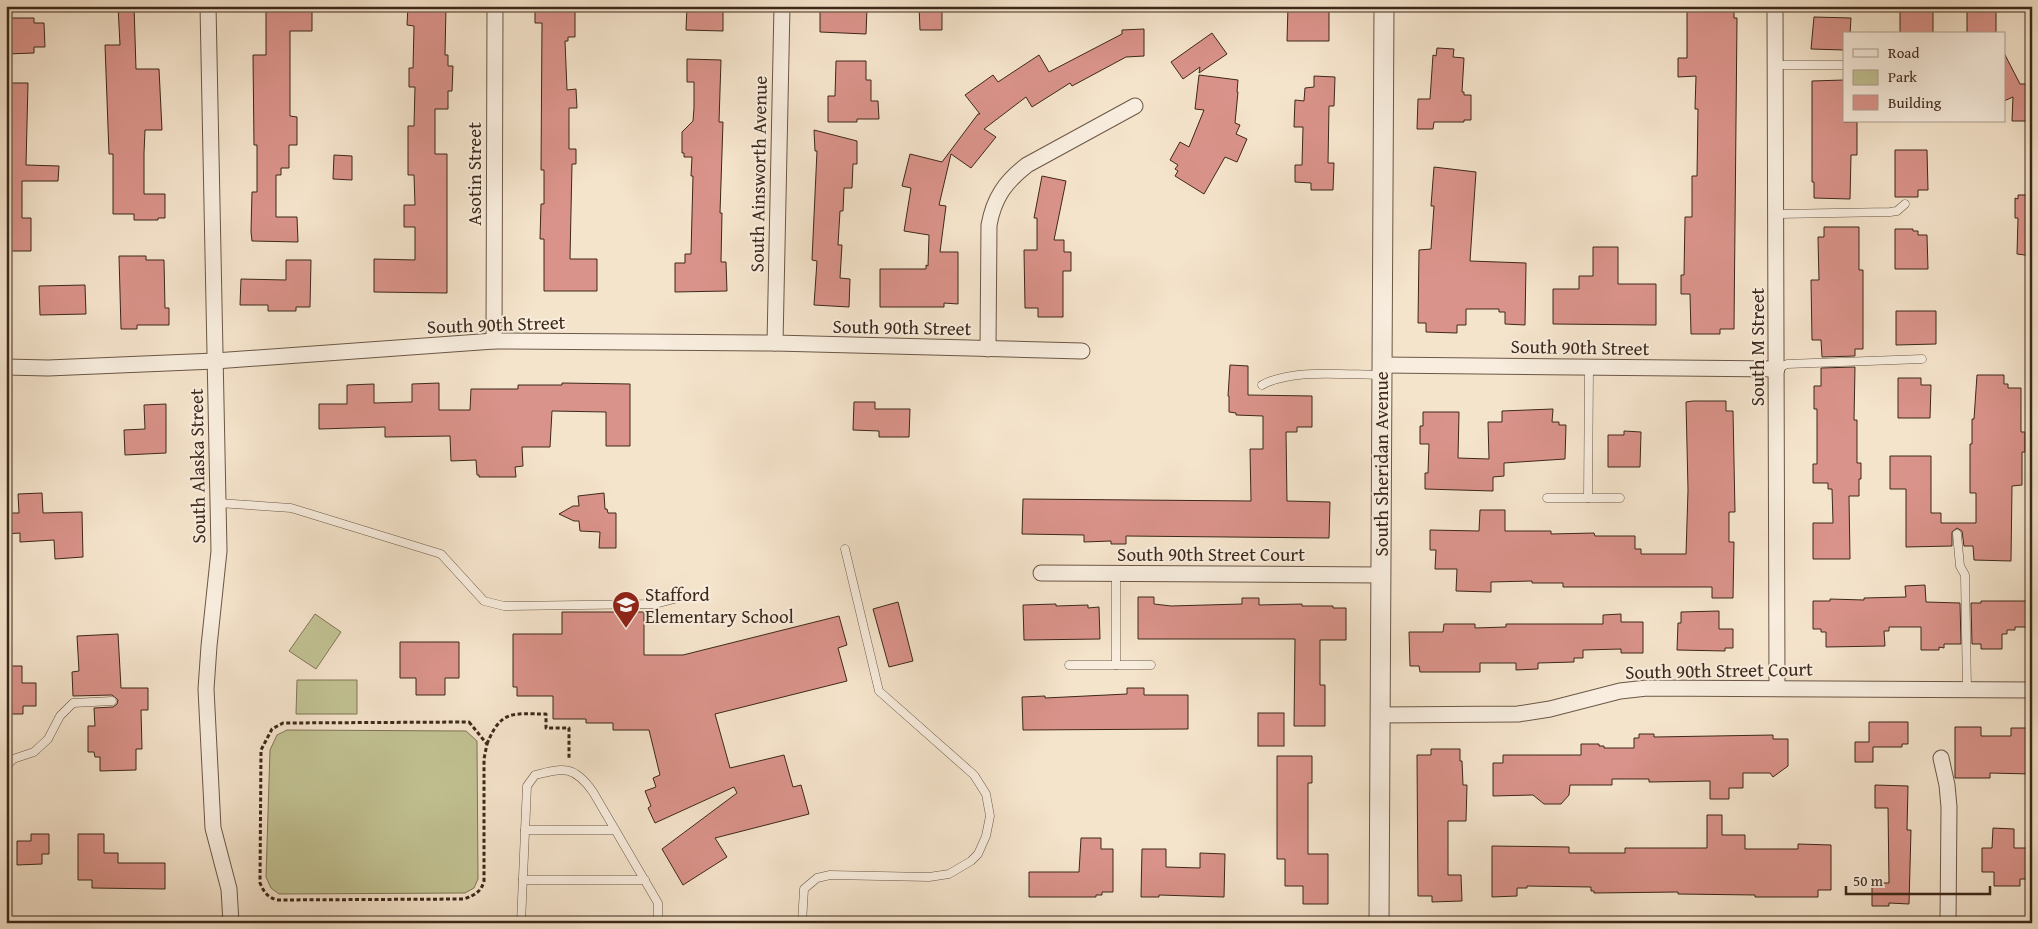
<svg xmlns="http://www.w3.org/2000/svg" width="2038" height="929" font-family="'Gentium Book Plus',serif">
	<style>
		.green { fill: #c2c293; stroke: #807556 }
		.building { fill: #da938a; stroke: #3d281a }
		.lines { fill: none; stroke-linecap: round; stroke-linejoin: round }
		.service-casing { stroke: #6b5746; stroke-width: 9 }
		.minor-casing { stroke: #6b5746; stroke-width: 17 }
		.tertiary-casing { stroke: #6b5746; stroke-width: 21 }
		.path { stroke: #3d281a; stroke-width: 3; stroke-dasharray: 4 2.5; stroke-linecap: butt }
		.service { stroke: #f8edde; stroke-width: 8 }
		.minor { stroke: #f8edde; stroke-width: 15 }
		.tertiary { stroke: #f8edde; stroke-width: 19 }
		.labels { text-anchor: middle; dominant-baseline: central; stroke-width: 4; stroke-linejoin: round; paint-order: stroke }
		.street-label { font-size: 19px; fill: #3d281a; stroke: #f8edde }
		.poi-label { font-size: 19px; fill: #3d281a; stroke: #f8edde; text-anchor: start }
	</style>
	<rect width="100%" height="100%" fill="#f5e4cc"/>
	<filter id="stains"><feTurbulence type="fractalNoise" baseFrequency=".004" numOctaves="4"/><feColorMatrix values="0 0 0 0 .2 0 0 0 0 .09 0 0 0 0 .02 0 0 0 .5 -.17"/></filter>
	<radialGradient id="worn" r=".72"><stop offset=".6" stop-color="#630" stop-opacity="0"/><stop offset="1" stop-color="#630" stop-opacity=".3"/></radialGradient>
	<g class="green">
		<polygon points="315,614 341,632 316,669 289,651"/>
		<polygon points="297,680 357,680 357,714 296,714"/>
		<polygon points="287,730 466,731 477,741 478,879 474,888 465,893 279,894 271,888 266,877 270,750 277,735"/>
	</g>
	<g class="building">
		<polygon points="118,6 134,6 136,69 159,69 162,130 145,130 144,153 144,194 165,194 165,218 158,218 158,220 134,220 134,214 113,214 113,154 109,154 105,45 120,45"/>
		<polygon points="271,6 312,6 312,31 290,31 290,116 297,117 297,145 289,145 289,168 281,168 281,175 276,175 276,217 297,217 298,242 252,241 251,232 252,192 257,192 257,145 254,145 253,55 266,55 266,8 271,8"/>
		<polygon points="408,6 446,6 445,55 448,55 448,66 453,66 452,91 448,91 448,109 435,109 435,154 447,154 447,293 374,292 374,259 415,260 415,227 404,227 404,205 415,205 414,175 408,175 408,126 414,126 415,87 409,87 409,68 413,68 414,26 407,25"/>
		<polygon points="537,6 568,6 568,10 575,10 575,37 568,37 568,41 565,41 567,90 576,89 577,108 569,108 569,149 576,149 576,164 572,164 570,259 597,259 597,291 544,291 544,239 540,239 541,204 544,204 544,170 541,170 542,23 535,23 535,8"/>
		<polygon points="687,6 723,6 723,31 686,30"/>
		<polygon points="820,6 867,8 866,34 820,32"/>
		<polygon points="919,6 942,6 942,30 920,30"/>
		<polygon points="1288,6 1329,6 1329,41 1287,41"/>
		<polygon points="1687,6 1734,6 1734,18 1737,18 1734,329 1720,329 1720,334 1691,334 1690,294 1681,294 1681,275 1684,275 1685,217 1692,217 1692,176 1697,176 1698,109 1695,109 1696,76 1678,77 1678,58 1687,58"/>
		<polygon points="1900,7 1933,8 1933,34 1900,34"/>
		<rect x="1967" y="8" width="29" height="26"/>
		<polygon points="1814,17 1851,18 1850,34 1844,34 1844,50 1811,49"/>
		<polygon points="6,18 34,18 34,23 44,23 45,47 34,47 34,53 6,54"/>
		<polygon points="1144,29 1144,56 1126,57 1072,86 1070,83 1032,107 1026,97 984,129 996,137 971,168 951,154 939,205 946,206 940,252 958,252 958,304 944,303 944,307 880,307 880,269 926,269 926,265 928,266 929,235 904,231 911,188 902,186 910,154 942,162 978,114 980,114 965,95 993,75 998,82 1039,55 1049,72 1122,34 1122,30"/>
		<polygon points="1212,33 1227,54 1199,73 1200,67 1183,79 1171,62"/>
		<polygon points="1437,48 1454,49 1453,57 1464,58 1462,92 1464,92 1464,95 1471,95 1471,120 1464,120 1464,122 1434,122 1433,129 1417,129 1418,99 1430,99 1433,55 1436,56"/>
		<polygon points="2004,53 2020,84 2032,84 2032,121 2012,121 2013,97 2004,101"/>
		<polygon points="687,59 721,60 719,122 723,122 720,213 722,213 721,262 726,262 727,291 675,292 675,263 685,263 685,254 691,254 693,176 691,176 692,157 684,157 684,153 682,153 682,132 693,121 694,108 694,82 687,82"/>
		<polygon points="836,61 866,61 866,80 871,80 871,101 878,101 879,119 857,119 857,122 828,122 828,96 835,96"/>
		<polygon points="1199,75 1238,80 1237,92 1238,92 1235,123 1240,125 1236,134 1247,139 1237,162 1225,157 1204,194 1175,176 1178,171 1175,169 1178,165 1170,160 1180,142 1189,147 1204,110 1195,109"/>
		<polygon points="1314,76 1335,77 1334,106 1329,106 1328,163 1334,163 1333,190 1311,190 1311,183 1295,182 1295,165 1302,165 1303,127 1294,127 1295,100 1304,101 1305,88 1314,87"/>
		<polygon points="1844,80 1844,122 1857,122 1857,155 1851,155 1850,199 1814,198 1814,182 1812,182 1812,81"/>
		<polygon points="6,83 28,83 26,165 59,166 58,181 22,181 22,218 31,218 31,251 6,251"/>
		<polygon points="814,130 857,141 857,164 853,164 852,188 844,188 843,211 840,211 838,245 842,245 840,278 850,279 849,307 814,305 817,261 812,260 817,151 815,151"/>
		<polygon points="1895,150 1927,150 1928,190 1918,190 1918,197 1895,197"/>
		<polygon points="334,155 352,156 352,180 333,179"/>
		<polygon points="1434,167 1476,172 1470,261 1526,263 1525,325 1505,324 1505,312 1499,312 1499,309 1466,309 1466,325 1457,325 1457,333 1426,332 1426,323 1418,323 1419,250 1431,249 1434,206 1431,206"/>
		<polygon points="1042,176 1066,181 1054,240 1064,240 1064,252 1071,252 1071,271 1063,271 1063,317 1038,317 1038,308 1025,308 1024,250 1037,250 1037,218 1034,218"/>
		<polygon points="2018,195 2032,195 2032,256 2017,254 2018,218 2015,218 2015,198 2018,199"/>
		<polygon points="1824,227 1859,227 1859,270 1863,270 1863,349 1855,349 1855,356 1822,357 1821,340 1812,340 1811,280 1819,280 1818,237 1824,237"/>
		<polygon points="1895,229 1913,229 1913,231 1918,231 1918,235 1927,235 1928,269 1895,269"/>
		<polygon points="1593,247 1618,247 1618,284 1656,284 1656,325 1553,324 1553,289 1579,289 1579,276 1593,276"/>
		<polygon points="119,256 146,256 146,260 164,260 165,308 169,308 169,325 137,325 137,329 121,329"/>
		<polygon points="286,260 311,260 310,307 296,307 296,311 268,311 268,305 240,305 241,279 286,280"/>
		<polygon points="85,285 86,314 40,315 39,286"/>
		<polygon points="1896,311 1936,311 1936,344 1896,345"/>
		<polygon points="1230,365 1248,366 1248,395 1312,396 1312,427 1297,427 1297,432 1286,432 1287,501 1330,502 1329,538 1126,536 1126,544 1111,544 1111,541 1084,542 1084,535 1022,534 1023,499 1251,501 1250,449 1263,449 1263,416 1236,415 1236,413 1229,412 1229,396 1228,396"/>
		<polygon points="1855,367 1854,420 1857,420 1857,463 1861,463 1861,479 1859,479 1859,496 1849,496 1850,559 1813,559 1813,523 1833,523 1832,489 1828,489 1828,483 1813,483 1813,464 1817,464 1817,409 1814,409 1814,386 1821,386 1821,368"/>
		<polygon points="1977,375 2004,375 2004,384 2008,384 2008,388 2021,388 2021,432 2025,432 2025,452 2022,452 2022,485 2012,486 2011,561 1974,560 1973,546 1964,546 1962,531 1957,528 1952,532 1952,546 1906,547 1906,489 1890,489 1890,456 1931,456 1931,513 1941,513 1941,523 1976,523 1976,493 1970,493 1970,444 1972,444 1972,419 1974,419"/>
		<polygon points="1898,378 1921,378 1921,385 1931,385 1930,418 1898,418"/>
		<polygon points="439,383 439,410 470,410 471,389 518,389 518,385 562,385 562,383 630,384 630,446 606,446 606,412 552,411 550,447 522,447 523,466 515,467 516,477 479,477 479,475 477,475 476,460 451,461 450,436 385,437 385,427 319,429 319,404 347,404 347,385 374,384 374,403 412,402 412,384"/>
		<polygon points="1693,401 1726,401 1726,411 1733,411 1735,512 1729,512 1729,542 1734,542 1733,598 1712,598 1712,587 1563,587 1563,583 1532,583 1532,581 1491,582 1491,592 1456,591 1457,569 1435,569 1436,550 1430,550 1430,530 1479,531 1480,510 1505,510 1505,531 1551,531 1551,534 1594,533 1595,536 1635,536 1635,549 1641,549 1641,554 1686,554 1688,490 1686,402"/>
		<polygon points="854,402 875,402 875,409 910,409 909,437 879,437 879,431 853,430"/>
		<polygon points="166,404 166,453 125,455 124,430 145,429 144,405"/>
		<polygon points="1553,409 1552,422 1559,422 1559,425 1566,425 1565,459 1504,463 1504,476 1493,477 1493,491 1425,489 1425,473 1428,473 1429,444 1420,444 1420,426 1423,426 1423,412 1459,412 1458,458 1489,459 1488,422 1502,422 1502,411"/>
		<polygon points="1624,431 1641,432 1640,467 1608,467 1608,435 1624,435"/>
		<polygon points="42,493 43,513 82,512 83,557 55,559 54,540 20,542 20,533 6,534 6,513 19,513 18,494"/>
		<polygon points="604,493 605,509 607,509 608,513 616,513 616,548 599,548 600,532 580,531 579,521 574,521 559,514 573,506 579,506 578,496"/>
		<polygon points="1925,585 1926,602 1960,603 1961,644 1944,644 1944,648 1939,647 1939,650 1921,650 1921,627 1889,627 1889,631 1884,631 1885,646 1826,647 1826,632 1821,632 1821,629 1813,629 1813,601 1830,601 1830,599 1864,600 1864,598 1906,597 1905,586"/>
		<polygon points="1138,597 1154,597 1154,604 1171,606 1242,604 1242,598 1259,598 1259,605 1302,604 1302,606 1333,606 1333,608 1346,608 1346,640 1320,640 1320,685 1325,685 1325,726 1294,726 1295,639 1138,639"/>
		<polygon points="1981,601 2032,601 2032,627 2015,627 2015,630 2007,630 2007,634 2002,634 2002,649 1981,649 1981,644 1972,644 1971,603 1981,603"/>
		<polygon points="898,602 913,661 889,667 873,609"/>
		<polygon points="1056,604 1056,606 1088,605 1088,608 1099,607 1100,639 1024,640 1023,605"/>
		<polygon points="1719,611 1719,629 1733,629 1733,648 1725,648 1725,651 1677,650 1678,623 1681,623 1681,612"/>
		<polygon points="562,612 644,612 644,655 683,655 839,616 847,645 838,648 847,681 715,714 730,768 784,755 793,787 801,785 809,814 715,838 727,857 683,885 662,849 737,793 734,787 655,823 648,808 651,806 645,791 656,787 653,778 660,775 649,730 613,730 613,723 586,723 586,719 553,719 553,696 517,696 517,687 513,687 513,634 562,634"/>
		<polygon points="1621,614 1621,622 1643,622 1643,653 1621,653 1621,649 1583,650 1583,658 1574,658 1574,662 1538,663 1538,669 1516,670 1516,663 1480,663 1480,672 1420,672 1419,666 1410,666 1409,632 1443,632 1444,624 1475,624 1475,628 1506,627 1506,624 1603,624 1603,615"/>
		<polygon points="118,634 121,688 148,688 148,710 141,710 142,749 136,749 136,770 100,771 100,757 95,757 94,752 88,752 88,726 95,726 94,708 113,707 117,704 118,700 112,695 73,696 72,672 79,671 77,636"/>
		<polygon points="400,642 459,642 459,678 445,678 445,695 416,695 416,678 400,678"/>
		<polygon points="6,666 22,666 22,683 36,683 36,706 23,706 23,714 6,714"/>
		<polygon points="1127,688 1144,688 1144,695 1188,695 1188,729 1023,730 1022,697 1045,696 1045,698 1127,694"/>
		<rect x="1258" y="713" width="26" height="33"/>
		<polygon points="1869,722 1908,722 1908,744 1902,744 1902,747 1873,747 1873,762 1855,762 1855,742 1869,742"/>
		<polygon points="1955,727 1981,727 1981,736 2011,736 2011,728 2031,728 2031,774 1990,773 1990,778 1955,778"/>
		<polygon points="1639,734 1654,734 1654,737 1773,735 1773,739 1788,739 1788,766 1773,777 1770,773 1743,773 1743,788 1729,788 1729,799 1710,799 1710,781 1649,782 1649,779 1612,779 1612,785 1570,785 1569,795 1561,804 1544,804 1533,795 1493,796 1493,763 1503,763 1503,755 1581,755 1581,744 1599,744 1599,746 1604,746 1604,748 1634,748 1634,738 1639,738"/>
		<polygon points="1431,749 1460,749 1460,761 1462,761 1463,785 1467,785 1466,821 1448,821 1448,875 1461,875 1462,901 1432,902 1432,896 1418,896 1417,755 1431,755"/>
		<polygon points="1277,756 1312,756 1312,783 1308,783 1308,854 1328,854 1328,904 1303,904 1303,886 1285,886 1285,859 1277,859"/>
		<polygon points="1875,785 1908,786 1907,830 1911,830 1909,904 1889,903 1889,906 1872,906 1872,883 1889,883 1888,808 1875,808"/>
		<polygon points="1707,815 1722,815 1722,835 1745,835 1745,849 1798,849 1798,844 1831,845 1831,890 1818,890 1818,897 1755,897 1755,895 1678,894 1678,892 1594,893 1594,891 1591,891 1591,887 1527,886 1527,888 1517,888 1517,896 1492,897 1492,846 1569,847 1569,853 1625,853 1625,848 1707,848"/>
		<polygon points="1993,828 2014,829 2014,848 2032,848 2032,879 2020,879 2020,886 1994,886 1994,872 1982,872 1982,848 1992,848"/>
		<polygon points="31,834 49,834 49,854 42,854 42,864 17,865 17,841 31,841"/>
		<polygon points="78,834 104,834 104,853 118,853 118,863 165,863 165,889 92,888 92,880 78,880"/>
		<polygon points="1081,838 1101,838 1101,849 1113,849 1113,892 1102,892 1102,895 1096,895 1096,897 1029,897 1029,872 1079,872"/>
		<polygon points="1142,849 1166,849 1166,867 1200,868 1200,853 1225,854 1224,897 1159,895 1159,897 1141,897"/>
	</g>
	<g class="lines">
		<defs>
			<g id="service">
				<polyline points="1776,65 1844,65"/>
				<polyline points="1776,214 1890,212 1897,211 1905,204"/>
				<polyline points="1777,369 1787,364 1922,359"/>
				<path d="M1262,385C1293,368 1346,375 1382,375"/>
				<polyline points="1547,498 1620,498"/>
				<polyline points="1588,498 1589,367"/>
				<polyline points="218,503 291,508 441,554 484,601 504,606 655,604 686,596"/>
				<polyline points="1957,534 1960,566 1965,575 1967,689"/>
				<polyline points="1116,574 1116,665 1151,665"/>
				<polyline points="1069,665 1116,665"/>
				<polyline points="6,767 13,759 34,752 48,739 60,716 73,703 112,701"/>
				<polyline points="525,830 615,830"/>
				<polyline points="523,880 645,880"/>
				<path d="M521,923L527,786L535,775C564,767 575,766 593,792L658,903V923"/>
				<polyline points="802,923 804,889 817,878 830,875 929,877 949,874 971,861 978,854 986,836 990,816 986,794 974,775 879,691 845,549"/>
			</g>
			<g id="minor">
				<polyline points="208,6 219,551 209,646 206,689 213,828 229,889 231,923"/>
				<polyline points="1775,6 1777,688"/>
				<polyline points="494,341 495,6"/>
				<polyline points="775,343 782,6"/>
				<path d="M988,349L989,225C994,198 1005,182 1027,165L1135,106"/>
				<polyline points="1382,365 1777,369"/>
				<polyline points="6,367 48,368 215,361 494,341 775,343 1082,351"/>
				<polyline points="1041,573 1381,575"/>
				<polyline points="1380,715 1518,714 1550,709 1620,691 1647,688 2032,690"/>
				<polyline points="1941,758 1947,785 1949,807 1948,923"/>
			</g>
			<polyline id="tertiary" points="1379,923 1384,6"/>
		</defs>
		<use href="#service" class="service-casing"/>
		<use href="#minor" class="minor-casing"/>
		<use href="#tertiary" class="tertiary-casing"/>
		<g class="path">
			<path d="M469,722L487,744L484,759V881C481,892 475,895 464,899L277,900C267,897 264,892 260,883L261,750L272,729L283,723Z"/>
			<path d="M487,744C501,709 513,714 546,714V728H569V760"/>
		</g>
		<use href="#service" class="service"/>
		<use href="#minor" class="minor"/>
		<use href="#tertiary" class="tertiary"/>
	</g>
	<defs>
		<symbol id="school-pin" viewBox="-11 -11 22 30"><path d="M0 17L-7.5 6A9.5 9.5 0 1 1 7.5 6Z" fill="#8f2418" stroke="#f8edde"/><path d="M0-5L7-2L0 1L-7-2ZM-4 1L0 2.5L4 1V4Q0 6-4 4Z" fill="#fff"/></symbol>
	</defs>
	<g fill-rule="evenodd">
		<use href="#school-pin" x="610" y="589" width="32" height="43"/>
	</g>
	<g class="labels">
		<g class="street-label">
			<text transform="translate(474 174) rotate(-90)">Asotin Street</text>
			<text transform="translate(758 174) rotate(-89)">South Ainsworth Avenue</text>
			<text transform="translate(496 324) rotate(-2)">South 90th Street</text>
			<text transform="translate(902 327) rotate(1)">South 90th Street</text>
			<text transform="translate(1580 347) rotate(1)">South 90th Street</text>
			<text transform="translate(1757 347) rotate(-90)">South M Street</text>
			<text transform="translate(1381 464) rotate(-90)">South Sheridan Avenue</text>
			<text transform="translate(197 466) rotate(-91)">South Alaska Street</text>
			<text x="1211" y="554">South 90th Street Court</text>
			<text transform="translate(1719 670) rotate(-1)">South 90th Street Court</text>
		</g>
		<g class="poi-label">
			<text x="645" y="594">Stafford<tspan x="645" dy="22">Elementary School</tspan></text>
		</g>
	</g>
	<rect width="2038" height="929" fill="none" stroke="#f5e4cc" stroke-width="25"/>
	<rect x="8" y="8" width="2023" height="914" fill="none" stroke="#3d281a" stroke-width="2.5"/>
	<rect x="12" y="12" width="2013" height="904" fill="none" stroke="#3d281a"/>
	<rect x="1843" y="32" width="162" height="90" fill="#f8edde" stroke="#ad9e90"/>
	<rect x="1853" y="49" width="25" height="8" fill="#f8edde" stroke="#ad9e90"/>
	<text x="1888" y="58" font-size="15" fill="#3d281a">Road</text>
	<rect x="1853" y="70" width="25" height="15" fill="#c2c293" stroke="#ad9e90"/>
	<text x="1888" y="82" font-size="15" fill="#3d281a">Park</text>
	<rect x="1853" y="95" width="25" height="15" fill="#da938a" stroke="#ad9e90"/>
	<text x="1888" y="108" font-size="15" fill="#3d281a">Building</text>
	<path d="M1846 886v8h144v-8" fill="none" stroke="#3d281a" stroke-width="2.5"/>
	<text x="1853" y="886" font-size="15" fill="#3d281a" stroke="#f8edde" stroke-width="4" paint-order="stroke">50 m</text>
	<rect width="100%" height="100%" filter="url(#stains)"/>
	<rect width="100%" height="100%" fill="url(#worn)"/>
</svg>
